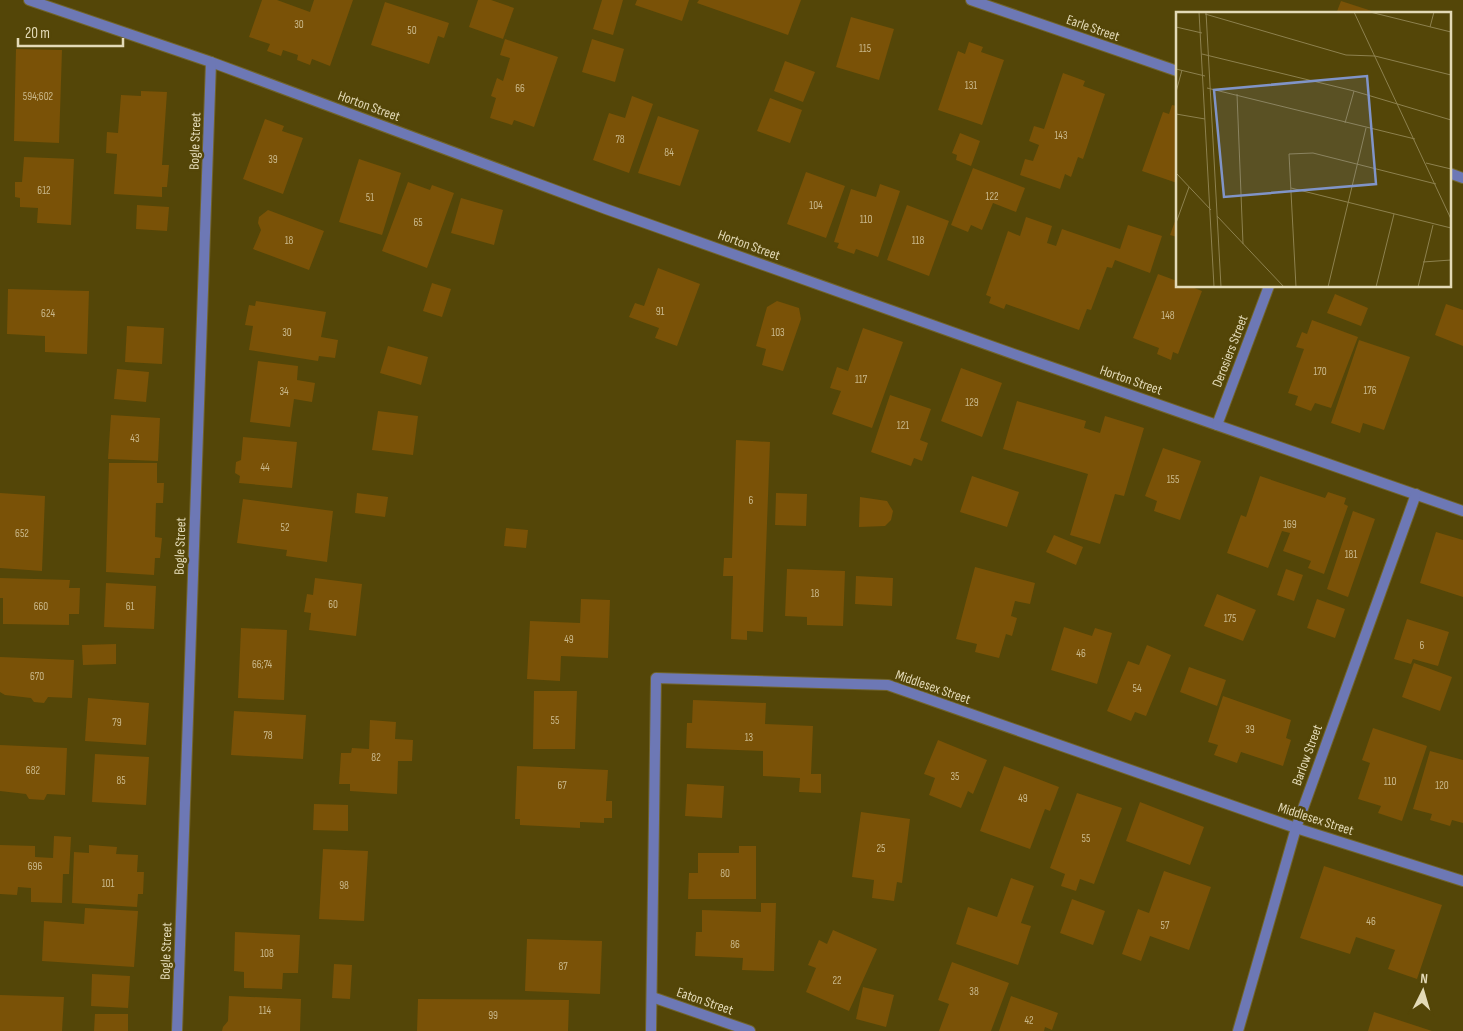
<svg xmlns="http://www.w3.org/2000/svg" width="1463" height="1031" font-family="'Sofia Sans Condensed',sans-serif">
	<style>
		.building { fill: #7a5207 }
		.lines { fill: none; stroke-linecap: round; stroke-linejoin: round }
		.minor-casing { stroke: #71642b; stroke-width: 12 }
		.minor { stroke: #6d78b5; stroke-width: 10 }
		.labels { text-anchor: middle; dominant-baseline: central; stroke-width: 5; stroke-linejoin: round; paint-order: stroke }
		.number-label { font-size: 11px; fill: #c9b88b }
		.street-label { font-size: 14px; fill: #e3dab7; stroke: #544608 }
		.inset-road { fill: none; stroke: #8d814e; stroke-width: 1 }
		.view { fill: #8094c8; fill-opacity: 0.15; stroke: #8094c8; stroke-width: 2.5 }
		.inset-edge { fill: none; stroke: #e3dab7; stroke-width: 2.5 }
	</style>
	<rect width="100%" height="100%" fill="#544608"/>
	<g class="building">
		<polygon points="262,0 277,0 310,12 314,0 353,0 330,66 312,59 310,65 297,60 298,55 283,50 281,56 267,51 270,44 249,37"/>
		<polygon points="478,0 491,0 514,8 503,39 469,27"/>
		<polygon points="602,0 623,0 613,35 593,29"/>
		<polygon points="637,0 689,0 682,21 635,5"/>
		<polygon points="699,0 801,0 788,35 697,3"/>
		<polygon points="1341,1 1378,13 1378,14 1336,14"/>
		<polygon points="385,2 449,23 444,38 438,36 429,64 371,45"/>
		<polygon points="851,17 894,29 879,80 836,67"/>
		<polygon points="505,39 558,57 534,127 514,120 512,125 490,118 496,98 491,96 497,78 503,81 510,58 500,55"/>
		<polygon points="592,39 624,49 615,82 582,72"/>
		<polygon points="969,42 983,47 981,52 1004,60 982,125 938,110 958,51 965,54"/>
		<polygon points="16,49 62,50 59,143 14,141"/>
		<polygon points="785,61 815,72 803,102 774,91"/>
		<polygon points="1063,73 1085,81 1083,86 1105,94 1083,159 1078,157 1071,177 1065,174 1060,189 1020,175 1025,159 1033,161 1039,145 1029,141 1034,126 1044,129"/>
		<polygon points="141,91 167,92 162,165 169,165 167,187 162,187 162,197 114,194 117,154 106,153 107,132 118,133 121,95 141,96"/>
		<polygon points="632,96 653,104 629,173 593,160 609,113 625,118"/>
		<polygon points="770,98 802,110 790,143 757,131"/>
		<polygon points="1172,105 1177,106 1177,183 1142,171 1163,112 1169,114"/>
		<polygon points="658,116 699,130 680,186 638,173"/>
		<polygon points="265,119 284,126 282,131 303,138 283,194 243,179"/>
		<polygon points="960,133 980,141 971,166 956,160 957,155 952,153"/>
		<polygon points="24,157 74,159 71,225 37,223 38,208 20,207 20,198 15,197 15,182 22,182"/>
		<polygon points="359,159 401,173 382,235 339,222"/>
		<polygon points="973,168 1025,188 1016,212 993,203 982,230 971,225 968,232 951,225"/>
		<polygon points="806,172 845,186 826,238 787,224"/>
		<polygon points="408,182 430,190 432,185 454,193 427,268 382,251"/>
		<polygon points="880,184 900,191 878,257 856,249 854,254 837,248 839,243 834,242 851,189 876,197"/>
		<polygon points="461,198 503,210 494,245 451,233"/>
		<polygon points="137,205 169,207 167,231 136,229"/>
		<polygon points="907,205 949,221 929,276 887,260"/>
		<polygon points="268,210 324,231 309,270 253,249 261,230 258,223 259,217"/>
		<polygon points="1177,216 1177,237 1170,235"/>
		<polygon points="1026,217 1052,226 1047,243 1056,246 1062,229 1120,249 1128,225 1162,236 1150,273 1115,260 1112,268 1107,267 1091,310 1087,309 1079,330 1006,304 1004,309 989,303 991,297 986,295 1008,231 1020,236"/>
		<polygon points="658,268 700,284 677,346 655,338 659,328 629,317 635,303 644,306"/>
		<polygon points="1158,274 1177,281 1177,286 1189,286 1202,291 1178,354 1173,352 1171,360 1157,354 1159,348 1133,338"/>
		<polygon points="432,283 451,289 442,317 423,311"/>
		<polygon points="8,289 89,291 87,354 45,352 45,336 7,334"/>
		<polygon points="1335,294 1368,308 1361,326 1327,313"/>
		<polygon points="256,301 326,312 321,337 338,340 335,358 319,356 318,361 249,350 253,326 245,325 249,305 255,306"/>
		<polygon points="777,301 799,308 801,319 783,371 762,365 766,349 756,346 767,307"/>
		<polygon points="1446,304 1463,310 1463,346 1435,335"/>
		<polygon points="1312,320 1358,337 1331,408 1315,403 1311,411 1295,405 1298,396 1288,393 1304,349 1296,347 1302,332 1307,334"/>
		<polygon points="127,326 164,328 162,364 125,362"/>
		<polygon points="863,328 903,342 872,428 832,414 841,391 830,388 837,367 848,371"/>
		<polygon points="1359,340 1410,357 1384,430 1363,423 1360,433 1331,423"/>
		<polygon points="388,346 428,357 421,385 380,373"/>
		<polygon points="258,361 298,366 297,380 315,383 312,402 294,399 290,427 250,422"/>
		<polygon points="961,368 1002,383 982,437 941,421"/>
		<polygon points="117,369 149,372 146,402 114,399"/>
		<polygon points="890,395 931,409 920,440 928,443 922,461 914,458 911,466 871,452"/>
		<polygon points="1017,401 1086,421 1084,428 1100,433 1105,416 1144,428 1124,496 1115,494 1100,544 1070,535 1088,474 1003,449"/>
		<polygon points="378,411 418,416 413,455 372,450"/>
		<polygon points="111,415 160,418 158,461 108,459"/>
		<polygon points="243,437 297,442 292,488 239,483 240,476 235,473 236,462 241,460"/>
		<polygon points="736,440 770,442 763,632 747,631 747,640 731,639 733,576 723,576 724,558 732,558"/>
		<polygon points="1163,448 1201,461 1180,520 1154,511 1157,501 1145,496"/>
		<polygon points="109,463 157,463 157,483 164,483 163,503 156,503 155,537 162,538 160,558 155,558 154,575 106,572"/>
		<polygon points="972,476 1019,492 1007,527 960,512"/>
		<polygon points="1260,476 1325,498 1328,492 1346,498 1344,504 1348,506 1324,574 1308,568 1311,561 1283,551 1290,533 1282,531 1268,568 1227,553 1241,515 1246,517"/>
		<polygon points="0,493 45,496 42,571 0,568"/>
		<polygon points="357,493 388,497 385,517 355,513"/>
		<polygon points="776,493 807,494 806,526 775,525"/>
		<polygon points="860,497 887,501 893,511 891,520 885,526 859,527"/>
		<polygon points="243,499 333,511 327,562 286,556 287,550 237,543"/>
		<polygon points="1353,511 1375,519 1348,597 1327,589"/>
		<polygon points="506,528 528,530 526,548 504,546"/>
		<polygon points="1436,532 1463,540 1463,597 1420,583"/>
		<polygon points="1054,535 1083,547 1076,565 1046,552"/>
		<polygon points="975,567 1035,583 1030,604 1015,601 1011,616 1017,618 1012,636 1006,634 999,658 975,652 977,644 956,639"/>
		<polygon points="787,569 845,571 843,626 807,625 807,617 785,616"/>
		<polygon points="1286,569 1303,575 1294,601 1277,595"/>
		<polygon points="856,576 893,578 892,606 855,604"/>
		<polygon points="0,578 70,580 69,588 80,588 79,614 69,614 69,625 3,624 3,598 0,598"/>
		<polygon points="315,578 362,584 356,636 309,630 311,613 304,612 307,594 313,595"/>
		<polygon points="106,583 156,586 154,629 104,627"/>
		<polygon points="1217,594 1256,610 1243,641 1204,626"/>
		<polygon points="581,599 610,600 608,658 561,656 560,681 527,679 530,621 580,623"/>
		<polygon points="1317,599 1345,609 1335,638 1307,628"/>
		<polygon points="1407,619 1449,632 1438,666 1413,659 1411,664 1394,659"/>
		<polygon points="1064,627 1092,636 1095,628 1112,633 1097,684 1051,670"/>
		<polygon points="241,628 287,630 284,700 238,698"/>
		<polygon points="116,644 116,664 83,665 82,645"/>
		<polygon points="1147,645 1171,655 1146,716 1135,712 1131,721 1107,711 1128,661 1139,665"/>
		<polygon points="0,657 74,660 72,698 48,697 44,703 34,702 31,698 5,695 0,692"/>
		<polygon points="1414,663 1452,677 1440,711 1402,697"/>
		<polygon points="1189,667 1226,680 1217,706 1180,692"/>
		<polygon points="534,691 577,691 575,749 533,749"/>
		<polygon points="1223,696 1291,720 1286,738 1291,740 1283,766 1241,752 1237,763 1214,755 1218,745 1208,742"/>
		<polygon points="88,698 149,703 146,745 85,741"/>
		<polygon points="693,700 766,703 765,724 813,726 811,774 821,774 821,793 799,792 800,778 763,776 763,751 686,748 687,723 692,723"/>
		<polygon points="234,711 306,715 303,759 231,755"/>
		<polygon points="370,720 396,722 395,739 413,740 412,761 398,761 397,794 350,791 350,784 339,784 341,753 351,753 352,748 369,749"/>
		<polygon points="1373,728 1427,746 1402,821 1378,813 1381,806 1358,799 1370,763 1362,760"/>
		<polygon points="938,740 987,760 973,794 968,791 961,808 929,795 935,778 924,774"/>
		<polygon points="0,745 67,748 65,795 47,794 44,800 29,799 26,794 0,791"/>
		<polygon points="1430,751 1463,760 1463,823 1452,820 1450,826 1430,820 1432,814 1413,809"/>
		<polygon points="95,754 149,757 146,805 92,802"/>
		<polygon points="517,766 608,770 606,801 612,801 612,818 604,818 604,823 580,822 580,828 520,825 520,819 515,819"/>
		<polygon points="1004,766 1059,787 1050,811 1045,809 1030,849 980,831"/>
		<polygon points="687,784 724,786 722,818 685,816"/>
		<polygon points="1077,793 1122,808 1094,884 1080,879 1076,891 1061,886 1065,874 1050,868"/>
		<polygon points="1140,802 1204,827 1190,865 1126,841"/>
		<polygon points="314,804 348,805 348,831 313,830"/>
		<polygon points="861,812 910,819 902,883 897,882 894,901 872,898 874,880 852,877"/>
		<polygon points="54,836 71,837 69,874 63,874 62,903 31,902 31,888 18,887 17,895 0,894 0,845 35,846 35,857 53,858"/>
		<polygon points="89,845 117,847 116,854 138,855 137,872 144,872 143,894 138,894 137,907 72,903 74,852 89,853"/>
		<polygon points="739,846 756,846 756,899 688,899 689,873 698,873 698,853 739,853"/>
		<polygon points="323,849 368,851 364,921 319,919"/>
		<polygon points="1324,866 1442,905 1417,979 1388,969 1395,950 1356,937 1350,954 1300,938"/>
		<polygon points="1164,871 1211,887 1189,950 1150,936 1141,961 1122,954 1138,909 1149,913"/>
		<polygon points="1011,878 1034,886 1021,923 1031,926 1018,965 956,944 968,907 997,917"/>
		<polygon points="1072,899 1105,911 1093,945 1060,933"/>
		<polygon points="761,903 776,903 774,971 742,970 743,958 695,956 696,932 702,932 702,910 761,912"/>
		<polygon points="85,908 138,911 134,967 42,961 44,921 84,924"/>
		<polygon points="833,930 877,949 849,1011 806,992 816,968 808,965 819,940 827,944"/>
		<polygon points="235,932 300,935 298,973 283,973 282,989 244,988 244,972 234,971"/>
		<polygon points="527,939 602,941 600,994 525,991"/>
		<polygon points="952,962 1009,983 991,1031 939,1031 949,1004 938,1000"/>
		<polygon points="334,964 352,965 350,999 332,998"/>
		<polygon points="92,974 130,976 128,1008 91,1006"/>
		<polygon points="863,987 894,995 886,1027 856,1019"/>
		<polygon points="0,995 64,997 62,1031 0,1031"/>
		<polygon points="229,996 301,999 300,1031 222,1031 223,1027 228,1021"/>
		<polygon points="1011,996 1058,1013 1052,1030 1045,1027 1044,1031 999,1031"/>
		<polygon points="418,999 569,1000 568,1031 417,1031"/>
		<polygon points="1374,1012 1432,1031 1368,1031"/>
		<polygon points="95,1014 128,1014 128,1031 94,1031"/>
	</g>
	<g class="lines">
		<defs>
			<g id="minor">
				<polyline points="29,0 211,62 606,209 1025,358 1463,511"/>
				<polyline points="971,0 1177,71"/>
				<polyline points="1449,173 1463,178"/>
				<polyline points="1217,425 1269,286"/>
				<polyline points="652,997 750,1031"/>
				<polyline points="177,1031 211,62"/>
				<polyline points="651,1031 656,678 888,685 1296,828 1463,881"/>
				<polyline points="1238,1031 1296,828 1416,494"/>
			</g>
		</defs>
		<use href="#minor" class="minor-casing"/>
		<use href="#minor" class="minor"/>
	</g>
	<g class="labels">
		<g class="number-label">
			<text x="299" y="24">30</text>
			<text x="412" y="30">50</text>
			<text x="865" y="48">115</text>
			<text x="971" y="85">131</text>
			<text x="520" y="88">66</text>
			<text x="38" y="96">594;602</text>
			<text x="1061" y="135">143</text>
			<text x="620" y="139">78</text>
			<text x="669" y="152">84</text>
			<text x="273" y="159">39</text>
			<text x="44" y="190">612</text>
			<text x="992" y="196">122</text>
			<text x="370" y="197">51</text>
			<text x="816" y="205">104</text>
			<text x="866" y="219">110</text>
			<text x="418" y="222">65</text>
			<text x="289" y="240">18</text>
			<text x="918" y="240">118</text>
			<text x="660" y="311">91</text>
			<text x="48" y="313">624</text>
			<text x="1168" y="315">148</text>
			<text x="287" y="332">30</text>
			<text x="778" y="332">103</text>
			<text x="1320" y="371">170</text>
			<text x="861" y="379">117</text>
			<text x="1370" y="390">176</text>
			<text x="284" y="391">34</text>
			<text x="972" y="402">129</text>
			<text x="903" y="425">121</text>
			<text x="135" y="438">43</text>
			<text x="265" y="467">44</text>
			<text x="1173" y="479">155</text>
			<text x="751" y="500">6</text>
			<text x="1290" y="524">169</text>
			<text x="285" y="527">52</text>
			<text x="22" y="533">652</text>
			<text x="1351" y="554">181</text>
			<text x="815" y="593">18</text>
			<text x="333" y="604">60</text>
			<text x="41" y="606">660</text>
			<text x="130" y="606">61</text>
			<text x="1230" y="618">175</text>
			<text x="569" y="639">49</text>
			<text x="1422" y="645">6</text>
			<text x="1081" y="653">46</text>
			<text x="262" y="664">66;74</text>
			<text x="37" y="676">670</text>
			<text x="1137" y="688">54</text>
			<text x="555" y="720">55</text>
			<text x="117" y="722">79</text>
			<text x="1250" y="729">39</text>
			<text x="268" y="735">78</text>
			<text x="749" y="737">13</text>
			<text x="376" y="757">82</text>
			<text x="33" y="770">682</text>
			<text x="955" y="776">35</text>
			<text x="121" y="780">85</text>
			<text x="1390" y="781">110</text>
			<text x="562" y="785">67</text>
			<text x="1442" y="785">120</text>
			<text x="1023" y="798">49</text>
			<text x="1086" y="838">55</text>
			<text x="881" y="848">25</text>
			<text x="35" y="866">696</text>
			<text x="725" y="873">80</text>
			<text x="108" y="883">101</text>
			<text x="344" y="885">98</text>
			<text x="1371" y="921">46</text>
			<text x="1165" y="925">57</text>
			<text x="735" y="944">86</text>
			<text x="267" y="953">108</text>
			<text x="563" y="966">87</text>
			<text x="837" y="980">22</text>
			<text x="974" y="991">38</text>
			<text x="265" y="1010">114</text>
			<text x="493" y="1015">99</text>
			<text x="1029" y="1020">42</text>
		</g>
		<g class="street-label">
			<text transform="translate(1093 28) rotate(19)">Earle Street</text>
			<text transform="translate(369 106) rotate(20)">Horton Street</text>
			<text transform="translate(195 141) rotate(-88)">Bogle Street</text>
			<text transform="translate(749 245) rotate(20)">Horton Street</text>
			<text transform="translate(1230 351) rotate(-69)">Derosiers Street</text>
			<text transform="translate(1131 380) rotate(19)">Horton Street</text>
			<text transform="translate(180 546) rotate(-88)">Bogle Street</text>
			<text transform="translate(933 687) rotate(19)">Middlesex Street</text>
			<text transform="translate(1307 755) rotate(-70)">Barlow Street</text>
			<text transform="translate(1316 819) rotate(18)">Middlesex Street</text>
			<text transform="translate(166 951) rotate(-88)">Bogle Street</text>
			<text transform="translate(705 1001) rotate(19)">Eaton Street</text>
		</g>
	</g>
	<g transform="translate(1176 12)">
		<rect width="275" height="275" fill="#544608"/>
		<path class="inset-road" d="M23,0L38,275M30,0L45,275M178,0L275,207M194,0L275,20M29,2L170,43L199,44L275,63M0,15L26,21M254,15L258,0M26,42L178,79L275,108M0,57L29,64M31,76L239,127M0,80L6,58M61,82L67,232M0,102L29,107M169,111L178,79M250,151L275,157M0,161L35,198M115,176L275,216M41,204L108,275M0,211L13,175M247,250L275,248M120,275L113,142L137,141L260,172M152,275L190,116M200,275L218,202M242,275L257,213"/>
		<path class="view" d="M191,64L200,172L48,185L38,78Z"/>
		<rect width="275" height="275" class="inset-edge"/>
	</g>
	<g transform="translate(1423 991) rotate(5)" stroke="#544608" stroke-width="4" paint-order="stroke">
	<path d="M0-4L9 19L0 12L-9 19Z" fill="#e3dab7"/>
	<text y="-8" font-size="14" font-weight="bold" text-anchor="middle" fill="#e3dab7">N</text>
	</g>
	<path d="M18 38v8h105v-8" fill="none" stroke="#e3dab7" stroke-width="2.5"/>
	<text x="25" y="38" font-size="15" fill="#e3dab7" stroke="#544608" stroke-width="4" paint-order="stroke">20 m</text>
</svg>
